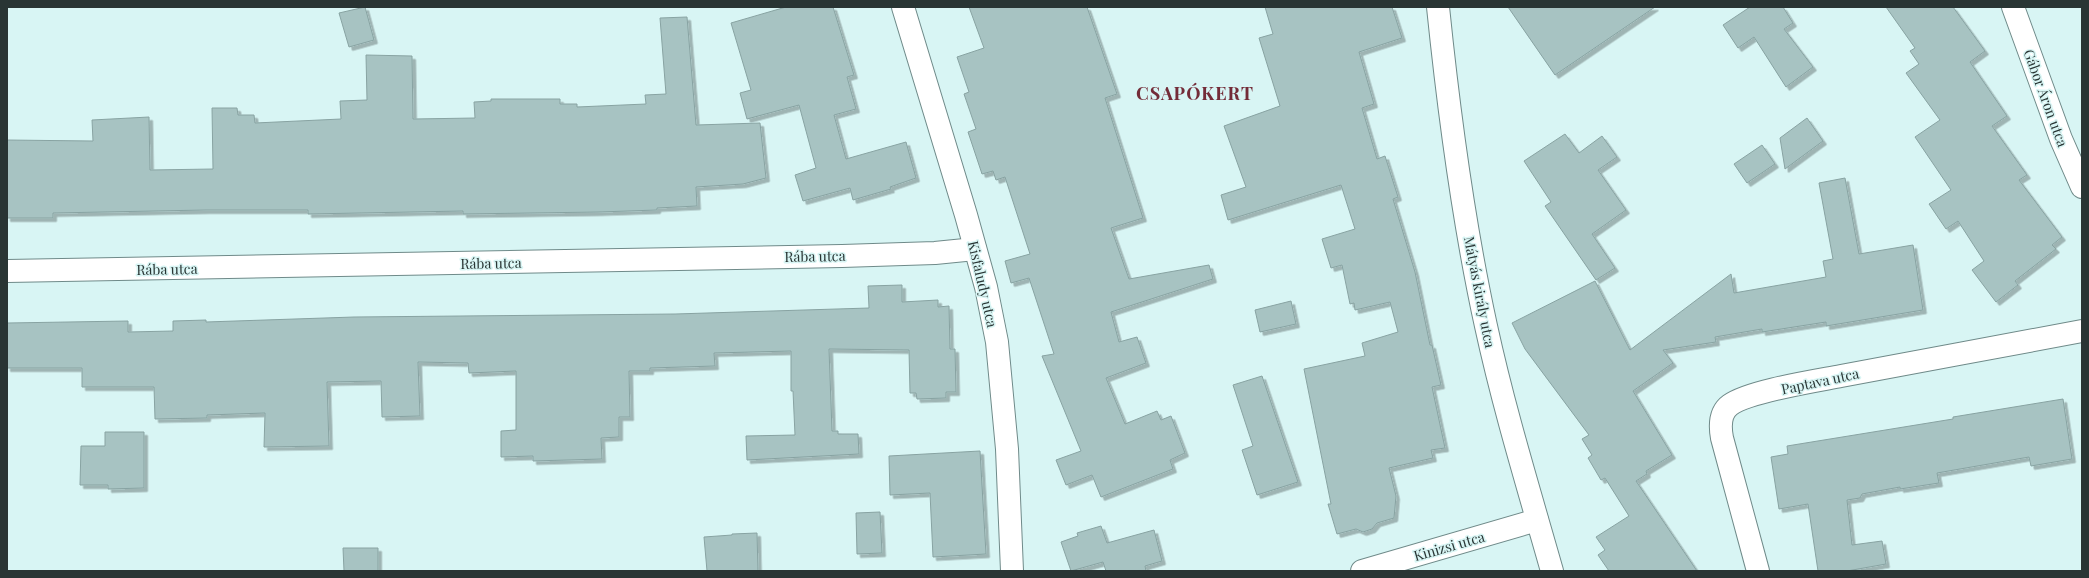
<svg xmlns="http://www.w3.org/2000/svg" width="2089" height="578" font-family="'Playfair Display',serif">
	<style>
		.building { fill: #a7c3c2; stroke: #88a3a2; filter: url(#shadow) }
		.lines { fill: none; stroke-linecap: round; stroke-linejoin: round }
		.street-casing { stroke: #6f8a89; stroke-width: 24 }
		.street { stroke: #fff; stroke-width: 22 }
		.labels { text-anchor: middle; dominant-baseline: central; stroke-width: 3; stroke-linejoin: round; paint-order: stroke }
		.street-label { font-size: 14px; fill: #293534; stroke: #d8f5f4 }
		.district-label { font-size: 18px; font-weight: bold; letter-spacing: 1px; fill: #732c38; stroke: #d8f5f4 }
	</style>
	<defs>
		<filter id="shadow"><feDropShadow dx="3.5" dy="3.5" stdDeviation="0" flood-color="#0004"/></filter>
	</defs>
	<rect width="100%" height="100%" fill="#d8f5f4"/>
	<g class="building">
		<polygon points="365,7 374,40 349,47 339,13"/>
		<polygon points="786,7 833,7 854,75 847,77 856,109 834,115 846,159 906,142 916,178 890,187 891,189 853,200 850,188 803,201 795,175 816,168 799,105 747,119 740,93 751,90 731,23"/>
		<polygon points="969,7 1087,7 1117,94 1105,98 1143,218 1111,228 1129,279 1209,265 1213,279 1111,312 1119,342 1137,337 1146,363 1106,378 1125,424 1157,411 1161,420 1171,416 1185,453 1170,460 1173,469 1101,497 1092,475 1066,485 1056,460 1081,451 1042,356 1054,354 1029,278 1011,283 1005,261 1030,254 1005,177 996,180 993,171 982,174 968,132 976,129 964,94 969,92 957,57 984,48"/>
		<polygon points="1265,7 1392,7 1402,38 1359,52 1374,104 1362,108 1377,159 1385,156 1398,197 1393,199 1415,272 1430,345 1432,345 1441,385 1432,387 1445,448 1431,450 1433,458 1389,468 1396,496 1394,518 1377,523 1372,529 1363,532 1356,529 1337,534 1328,504 1331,504 1304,369 1365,356 1362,343 1398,332 1390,302 1355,310 1354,303 1350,304 1342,265 1331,268 1322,239 1355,229 1341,185 1228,220 1221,195 1246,187 1224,126 1280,106 1259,38 1273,34"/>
		<polygon points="1508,7 1655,7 1555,75"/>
		<polygon points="1750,7 1783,7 1793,23 1784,29 1813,67 1786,87 1754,37 1738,48 1723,25"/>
		<polygon points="1886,7 1953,7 1985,51 1970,62 2007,116 1992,126 2027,175 2019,180 2062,237 2052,245 2056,249 2015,281 2018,285 1996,302 1972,270 1984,261 1958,221 1946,229 1929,204 1951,190 1915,137 1940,120 1906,73 1919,64 1910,51 1915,48"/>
		<polygon points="687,17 696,125 760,123 766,178 743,184 696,187 697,206 657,208 657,210 599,212 463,214 463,211 308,214 308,210 206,210 53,213 53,218 7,218 7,140 93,141 92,120 149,117 150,170 213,169 212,108 237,108 238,115 254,115 255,123 341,119 340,101 367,100 366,55 412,56 413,119 475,118 474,102 491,101 491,99 560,99 560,104 577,104 577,107 646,104 645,95 666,94 660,18"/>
		<polygon points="1807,118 1823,141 1785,169 1780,138"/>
		<polygon points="1565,134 1579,153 1602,136 1617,157 1598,170 1626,210 1592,234 1615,268 1596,280 1545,206 1551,202 1524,161"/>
		<polygon points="1762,145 1775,164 1747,183 1734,164"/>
		<polygon points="1845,178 1859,254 1913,245 1923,310 1826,326 1826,322 1762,332 1762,329 1715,337 1716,342 1663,350 1673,363 1633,391 1672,455 1646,471 1647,474 1636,481 1697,571 1609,571 1598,555 1605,550 1596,537 1629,516 1605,478 1601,480 1588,458 1592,455 1582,439 1589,435 1525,349 1512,323 1595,281 1630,350 1731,274 1734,293 1826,277 1823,261 1833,259 1819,183"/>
		<polygon points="902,285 902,302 938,300 938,307 949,306 950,349 955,349 956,392 946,392 946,398 917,399 916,393 910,393 909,350 829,349 832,431 838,431 838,434 858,434 859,454 747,460 746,436 795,435 793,391 791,391 791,351 714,353 715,366 650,368 650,371 629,371 630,417 619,417 619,437 601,438 602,459 533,461 533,456 501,457 501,431 516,430 516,371 469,373 468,363 418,362 420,416 382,417 381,381 327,382 329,446 264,447 265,413 207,415 207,418 155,419 154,387 82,387 82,368 7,368 7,323 128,321 128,332 173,331 173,321 206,320 206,322 354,317 675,314 869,308 868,286"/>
		<polygon points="1291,301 1296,324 1260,332 1255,310"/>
		<polygon points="1262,376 1298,482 1257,495 1242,450 1253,446 1233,385"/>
		<polygon points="2063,399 2072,459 2031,466 2029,457 1937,473 1939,483 1900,489 1900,487 1862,494 1860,498 1847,500 1852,545 1882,541 1886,564 1847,571 1818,571 1808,504 1779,509 1771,457 1788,454 1787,446 1953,419 1953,417"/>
		<polygon points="105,432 144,432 144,488 108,489 108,485 80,485 81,446 105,446"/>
		<polygon points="980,451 986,554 933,557 930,493 890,495 889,456"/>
		<polygon points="880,512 882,553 857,554 856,513"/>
		<polygon points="1101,526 1107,543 1154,530 1162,561 1145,566 1146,571 1106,571 1103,562 1071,571 1061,542 1078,536 1077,533"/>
		<polygon points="757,533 758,571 707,571 704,537 732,535 732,534"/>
		<polygon points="343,548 378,548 378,571 344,571"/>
	</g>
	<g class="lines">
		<defs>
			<g id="street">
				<polyline points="903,7 966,215 986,287 997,342 1007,449 1012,571"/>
				<path d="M1438,7C1449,114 1463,221 1486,326C1504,409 1529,490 1552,571"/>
				<polyline points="2013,7 2061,139 2082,187"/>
				<polyline points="7,271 842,256 935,253 975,249"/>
				<polyline points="1362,571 1537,520"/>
				<path d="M1758,571L1722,438C1720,427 1719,413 1730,405C1749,391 1815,381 1841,376C1921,361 2002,346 2082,331"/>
			</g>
		</defs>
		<use href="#street" class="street-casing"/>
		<use href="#street" class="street"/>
	</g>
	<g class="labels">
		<g class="street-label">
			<text transform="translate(2046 98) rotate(70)">Gábor Áron utca</text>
			<text transform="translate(815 256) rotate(-1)">Rába utca</text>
			<text transform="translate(491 263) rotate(-1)">Rába utca</text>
			<text transform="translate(167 269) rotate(-1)">Rába utca</text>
			<text transform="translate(983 284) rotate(77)">Kisfaludy utca</text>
			<text transform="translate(1480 292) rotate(79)">Mátyás király utca</text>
			<text transform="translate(1820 381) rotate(-12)">Paptava utca</text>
			<text transform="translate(1449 546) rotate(-16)">Kinizsi utca</text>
		</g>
		<g class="district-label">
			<text x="1195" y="93">CSAPÓKERT</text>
		</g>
	</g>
	<rect width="2089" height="578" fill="none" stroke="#293534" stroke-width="16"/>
</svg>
